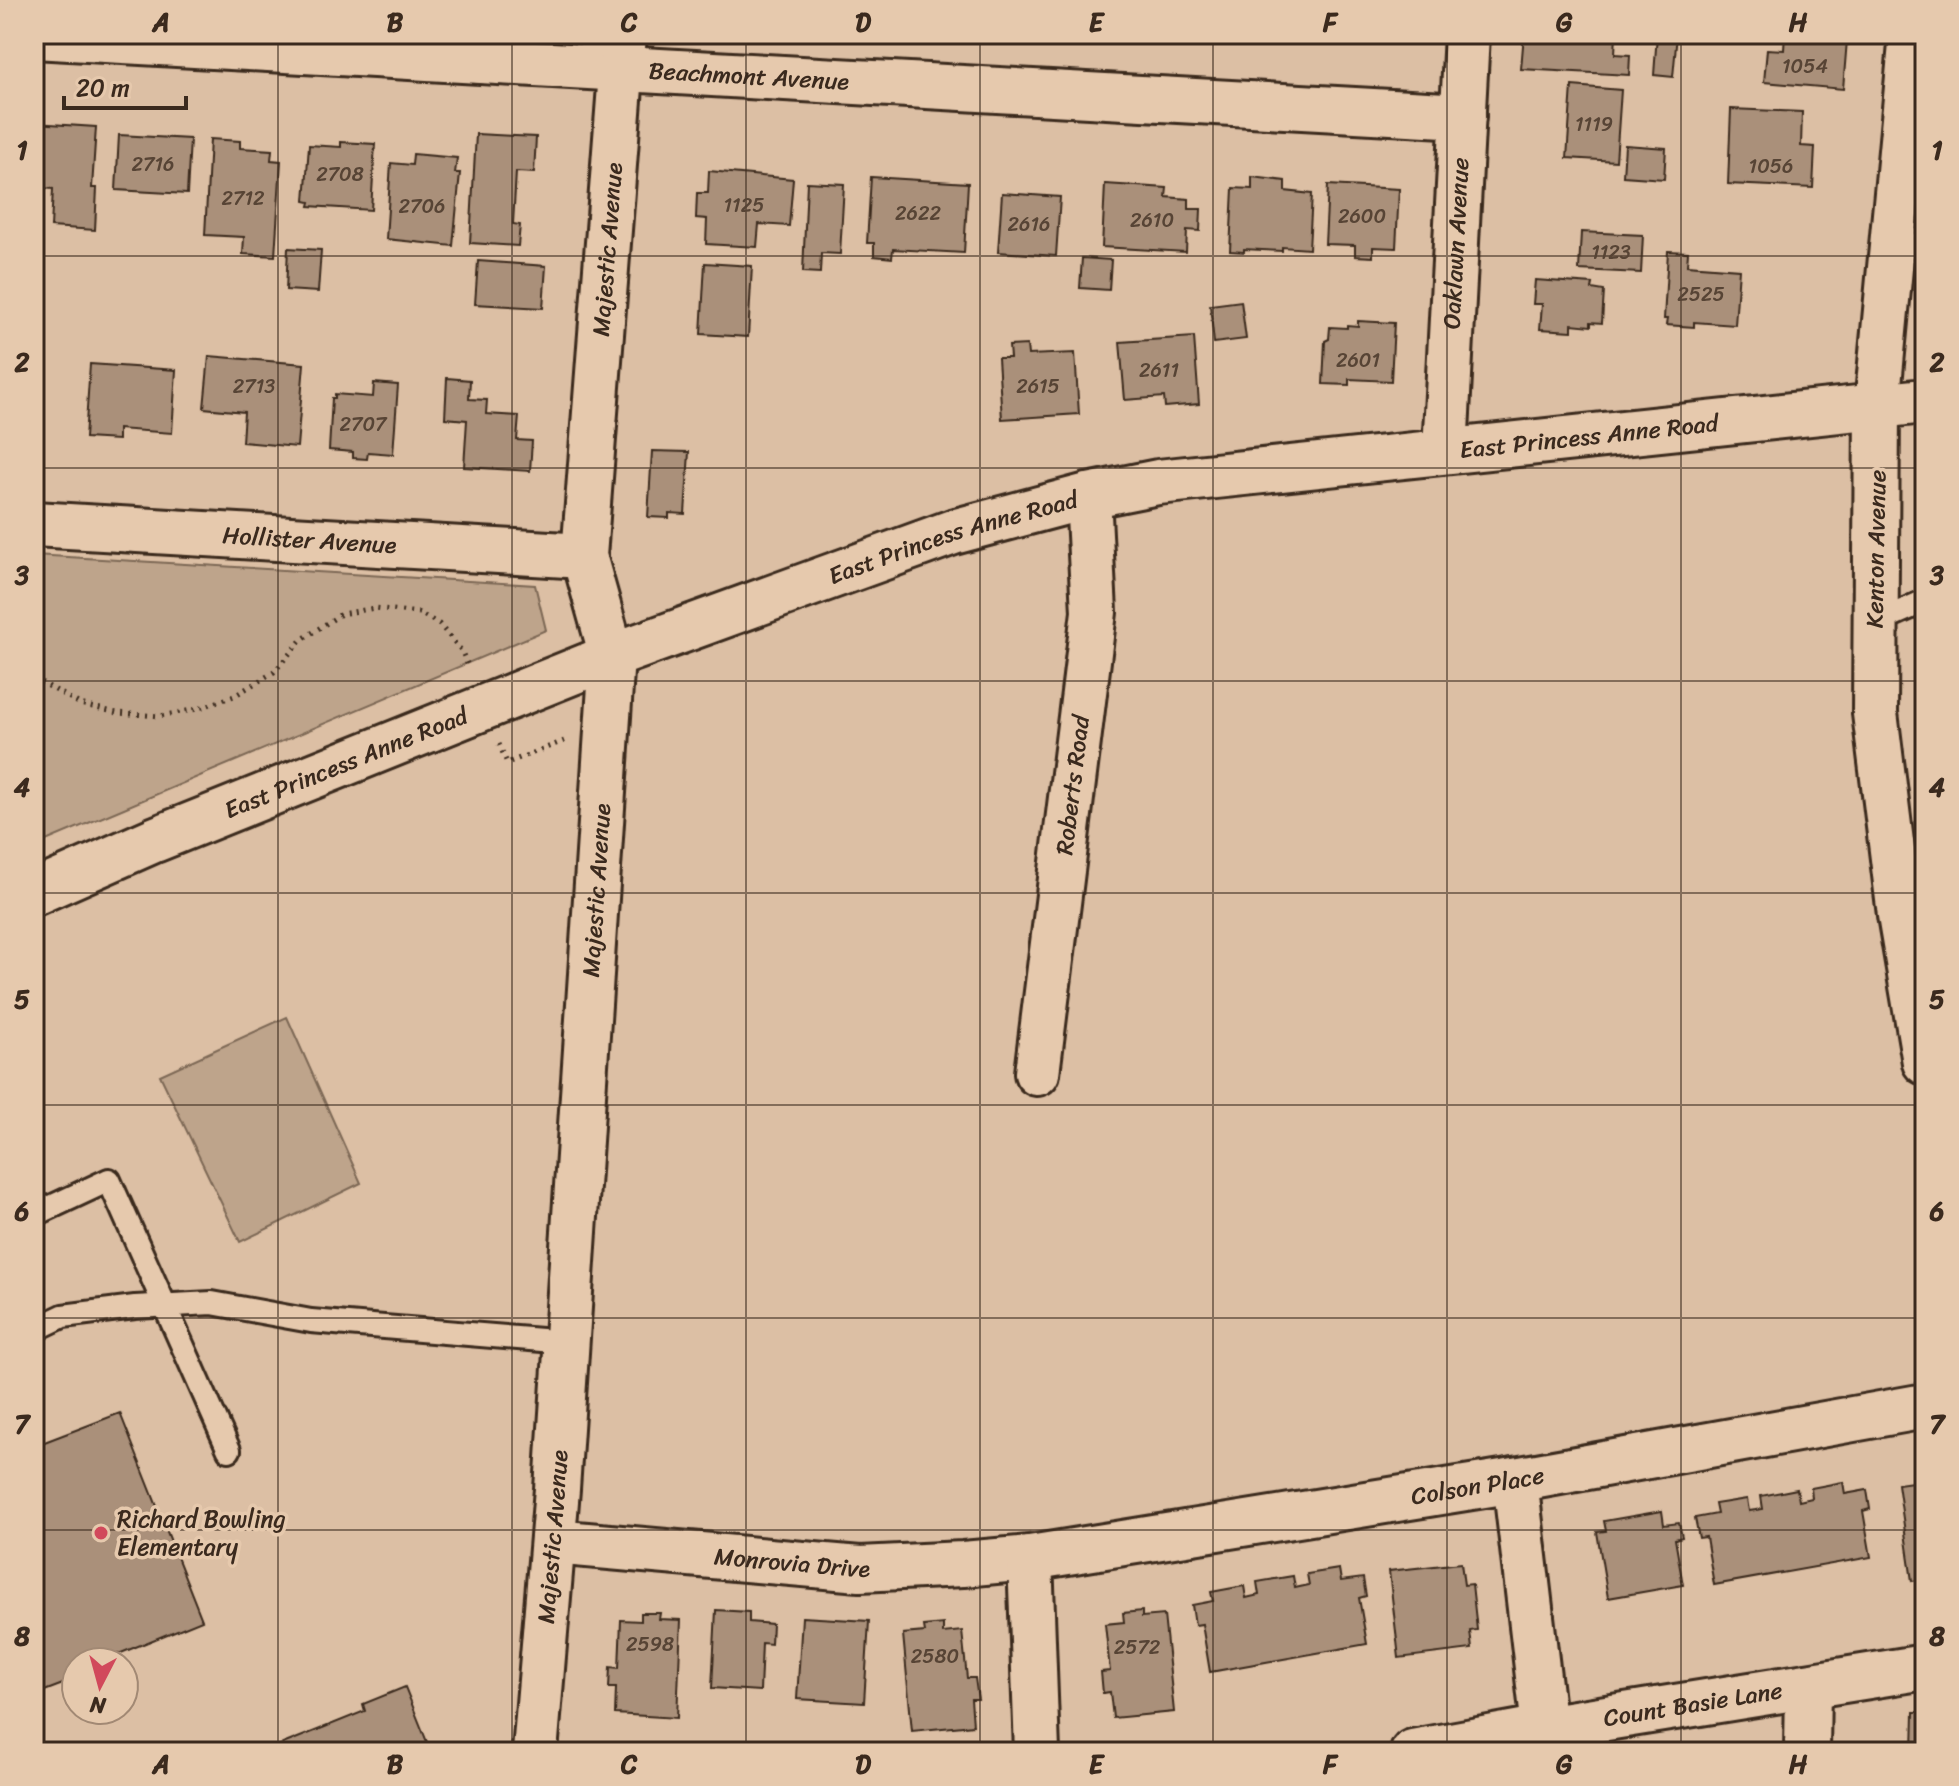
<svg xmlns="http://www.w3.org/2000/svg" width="1959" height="1786" font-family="Sriracha,sans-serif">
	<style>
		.park { fill: #bea48b; stroke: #7c6754; stroke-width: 2 }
		.building { fill: #aa907a; stroke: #3b2a1e; stroke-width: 2 }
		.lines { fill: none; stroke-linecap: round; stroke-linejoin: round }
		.lane-casing { stroke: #3b2a1e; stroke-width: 28 }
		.street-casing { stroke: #3b2a1e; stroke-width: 50 }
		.secondary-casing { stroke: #3b2a1e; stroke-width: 50 }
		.path { stroke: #3b2a1e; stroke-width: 5; stroke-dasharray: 2 6; stroke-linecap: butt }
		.lane { stroke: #e6c9ad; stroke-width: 22 }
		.street { stroke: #e6c9ad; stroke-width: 44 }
		.secondary { stroke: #e6c9ad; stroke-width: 44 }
		.grid { fill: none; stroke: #3b2a1e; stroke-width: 2; stroke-opacity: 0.55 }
		.poi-dot { fill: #d1495b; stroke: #e6c9ad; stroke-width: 3 }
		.labels { text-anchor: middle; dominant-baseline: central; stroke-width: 7; stroke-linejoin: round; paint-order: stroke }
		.number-label { font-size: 20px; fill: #574435 }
		.street-label { font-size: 24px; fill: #3b2a1e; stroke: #e6c9ad }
		.poi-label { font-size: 24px; fill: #3b2a1e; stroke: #e6c9ad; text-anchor: start }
		.neatline { fill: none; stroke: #3b2a1e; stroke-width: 3 }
		.grid-label { font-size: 26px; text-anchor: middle; font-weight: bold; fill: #3b2a1e }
	</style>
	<rect width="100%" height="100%" fill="#dcbfa4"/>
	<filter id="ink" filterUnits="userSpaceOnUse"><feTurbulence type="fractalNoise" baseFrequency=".0125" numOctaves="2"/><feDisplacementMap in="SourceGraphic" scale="16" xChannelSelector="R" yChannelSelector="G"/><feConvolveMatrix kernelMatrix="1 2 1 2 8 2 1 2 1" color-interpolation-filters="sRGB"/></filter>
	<g filter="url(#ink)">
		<g class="park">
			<polygon points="34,555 535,585 546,630 34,846"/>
			<polygon points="287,1017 361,1183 240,1242 160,1075"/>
		</g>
		<g class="building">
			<polygon points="1344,34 1379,34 1379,38 1344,36"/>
			<polygon points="1524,34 1616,34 1615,54 1630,55 1629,75 1521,69"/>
			<polygon points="1657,34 1677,34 1673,77 1654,75"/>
			<polygon points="1785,34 1847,40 1843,89 1764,82 1767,49 1784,50"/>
			<polygon points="1572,86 1621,90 1616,161 1567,158"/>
			<polygon points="1731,109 1802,112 1801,146 1815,147 1813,188 1728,184"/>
			<polygon points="34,123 96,127 92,188 97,188 95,230 51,227 53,189 34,187"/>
			<polygon points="476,134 536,137 534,173 516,172 513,224 520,225 518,246 470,243"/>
			<polygon points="119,135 190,139 187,194 116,190"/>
			<polygon points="210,139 240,141 240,148 272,150 271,160 281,161 275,256 243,254 244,237 205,235"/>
			<polygon points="341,142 375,144 371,210 309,206 310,202 305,201 309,145 341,147"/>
			<polygon points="1625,145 1666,148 1664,179 1623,176"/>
			<polygon points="413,154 457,158 455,173 460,173 453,246 386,239 391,163 412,165"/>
			<polygon points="709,171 793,179 789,226 759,224 757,247 706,244 707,219 696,218 697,193 708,193"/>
			<polygon points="871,177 968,183 964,253 893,249 892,258 874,256 874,243 867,243"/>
			<polygon points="1252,177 1285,181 1285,191 1312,194 1309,249 1282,247 1282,251 1244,249 1244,252 1230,251 1233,188 1252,189"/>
			<polygon points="807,182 844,184 840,254 821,253 820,273 803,272"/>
			<polygon points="1105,184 1167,188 1166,197 1189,199 1189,209 1201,209 1200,231 1187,230 1186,252 1102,247"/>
			<polygon points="1328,185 1399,189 1396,248 1373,247 1373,257 1355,256 1355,245 1325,244"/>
			<polygon points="1002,193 1060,197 1056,256 998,252"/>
			<polygon points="1581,232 1643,235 1641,273 1579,270"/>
			<polygon points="288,248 321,250 318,292 286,290"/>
			<polygon points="1668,251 1688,252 1687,265 1739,269 1735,325 1694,322 1694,327 1666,325 1667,319 1664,319"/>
			<polygon points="1082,258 1111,260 1109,290 1080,288"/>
			<polygon points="478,261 546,266 543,308 475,304"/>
			<polygon points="705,263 752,266 748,337 701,334"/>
			<polygon points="1535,280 1593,284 1592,289 1604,291 1602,323 1591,322 1591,326 1572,324 1572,331 1540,329 1542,304 1533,304"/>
			<polygon points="34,288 44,289 40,343 34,342"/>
			<polygon points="1241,301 1246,339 1214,343 1210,305"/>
			<polygon points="1358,321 1394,323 1391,381 1349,379 1349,385 1323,384 1325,341 1329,339 1330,327 1347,328 1347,325 1358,326"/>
			<polygon points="1194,337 1199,404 1165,407 1164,397 1125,400 1120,342"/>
			<polygon points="1027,345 1028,355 1075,353 1079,414 1002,419 998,358 1010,358 1009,346"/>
			<polygon points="209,356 304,364 297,447 242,442 244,412 204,408"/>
			<polygon points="90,364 176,370 172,433 118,429 118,440 85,438"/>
			<polygon points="447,378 470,380 469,399 487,400 486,414 519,416 517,440 532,441 530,471 464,467 467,420 445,418"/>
			<polygon points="374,383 398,385 393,454 368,452 367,459 353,458 353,452 329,450 332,398 335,398 335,394 373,397"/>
			<polygon points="652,451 689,452 685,514 669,513 669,518 648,517"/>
			<polygon points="120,1413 202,1620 99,1662 76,1662 76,1679 34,1695 34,1446"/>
			<polygon points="1925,1474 1925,1579 1912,1581 1898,1484 1920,1481 1919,1475"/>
			<polygon points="1843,1482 1845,1494 1867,1490 1870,1509 1863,1511 1871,1557 1714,1585 1706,1537 1699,1538 1695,1518 1717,1514 1715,1504 1747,1499 1749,1511 1763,1509 1761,1496 1797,1489 1799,1501 1812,1498 1811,1488"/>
			<polygon points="1662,1511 1664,1525 1679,1523 1682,1537 1675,1539 1683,1585 1608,1598 1597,1532 1606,1531 1604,1521"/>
			<polygon points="1461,1563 1464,1585 1472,1584 1477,1630 1470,1631 1472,1649 1399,1658 1389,1571"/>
			<polygon points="1339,1569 1341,1581 1363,1578 1366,1596 1359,1598 1367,1644 1210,1672 1202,1624 1195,1625 1192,1605 1213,1601 1211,1592 1244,1586 1246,1598 1259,1595 1257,1582 1293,1576 1295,1588 1309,1585 1307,1574"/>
			<polygon points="716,1610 749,1612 749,1622 772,1624 771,1644 762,1643 760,1691 712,1688"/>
			<polygon points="1142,1611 1142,1617 1164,1615 1174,1712 1113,1718 1110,1692 1103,1693 1101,1672 1110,1671 1105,1624 1124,1622 1123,1613"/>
			<polygon points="641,1613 660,1613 659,1619 681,1620 677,1718 615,1714 616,1688 609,1688 610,1667 619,1668 621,1620 641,1621"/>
			<polygon points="802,1617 869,1621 864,1703 797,1699"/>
			<polygon points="943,1624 943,1633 962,1631 967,1678 975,1678 978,1699 971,1699 973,1725 912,1731 903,1634 925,1632 924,1626"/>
			<polygon points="405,1687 431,1752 263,1752 365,1711 363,1704"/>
			<polygon points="1914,1712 1925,1712 1925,1752 1913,1752"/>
			<polygon points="614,1747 687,1751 687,1752 614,1752"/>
		</g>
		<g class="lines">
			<defs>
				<g id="lane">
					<polyline points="1875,623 1925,601"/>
					<polyline points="34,1215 109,1180 229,1450"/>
					<polyline points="34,1330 63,1316 135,1307 212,1303 311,1321 566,1342"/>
				</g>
				<g id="street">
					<polyline points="1912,34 1877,406 1875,713 1900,915 1925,1062"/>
					<path id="s1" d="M34,36L1463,116"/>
					<path id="s2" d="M1445,451L1467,34"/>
					<path id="s3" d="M34,524L584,556"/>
					<path id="s4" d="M1037,1073L1094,612L1088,496"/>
					<polyline points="1515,1480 1544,1728 1544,1752"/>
					<path id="s5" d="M553,1542L860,1569L963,1564L1030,1558L1515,1480L1925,1406"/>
					<polyline points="1030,1558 1037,1752"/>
					<path id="s6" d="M535,1752L557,1489L612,656L584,556L624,34"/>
					<path id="s7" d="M1413,1752L1544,1728L1925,1667"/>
					<polyline points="1807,1752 1808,1686"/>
				</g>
				<g id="secondary">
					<path id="s8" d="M34,893L154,840L612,656L953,532L1088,496L1158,482L1925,401"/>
				</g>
			</defs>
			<use href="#lane" class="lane-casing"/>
			<use href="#street" class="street-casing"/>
			<use href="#secondary" class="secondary-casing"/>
			<g class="path">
				<polyline points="34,678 80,704 117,713 160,716 197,709 234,696 274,672 301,640 341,614 375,608 419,613 439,624 461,650 469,668"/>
				<polyline points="499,744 507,763 564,741"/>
			</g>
			<use href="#lane" class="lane"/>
			<use href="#street" class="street"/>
			<use href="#secondary" class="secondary"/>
		</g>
	</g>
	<path class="grid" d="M278,34V1752M512,34V1752M746,34V1752M980,34V1752M1213,34V1752M1447,34V1752M1681,34V1752M34,256H1925M34,468H1925M34,681H1925M34,893H1925M34,1105H1925M34,1318H1925M34,1530H1925"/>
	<circle class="poi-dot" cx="101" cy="1533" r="8"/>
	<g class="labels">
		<g class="number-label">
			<text x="1805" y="66">1054</text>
			<text x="1594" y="124">1119</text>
			<text x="153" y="164">2716</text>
			<text x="1771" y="166">1056</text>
			<text x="340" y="174">2708</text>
			<text x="243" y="198">2712</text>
			<text x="744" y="205">1125</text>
			<text x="422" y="206">2706</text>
			<text x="918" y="213">2622</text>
			<text x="1362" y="216">2600</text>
			<text x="1152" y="220">2610</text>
			<text x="1029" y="224">2616</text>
			<text x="1611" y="252">1123</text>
			<text x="1701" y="294">2525</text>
			<text x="1358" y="360">2601</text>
			<text x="1159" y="370">2611</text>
			<text x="254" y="386">2713</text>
			<text x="1038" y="386">2615</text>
			<text x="363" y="424">2707</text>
			<text x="650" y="1644">2598</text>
			<text x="1137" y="1647">2572</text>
			<text x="935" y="1656">2580</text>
		</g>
		<g class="street-label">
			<text stroke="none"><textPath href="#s1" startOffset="716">Beachmont Avenue</textPath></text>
			<text stroke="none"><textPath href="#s2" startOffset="208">Oaklawn Avenue</textPath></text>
			<text stroke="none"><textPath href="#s6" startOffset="1510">Majestic Avenue</textPath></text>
			<text stroke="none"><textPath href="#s8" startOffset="1632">East Princess Anne Road</textPath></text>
			<text stroke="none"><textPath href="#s8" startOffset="986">East Princess Anne Road</textPath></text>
			<text stroke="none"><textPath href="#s3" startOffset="276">Hollister Avenue</textPath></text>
			<text transform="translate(1876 549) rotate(-89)">Kenton Avenue</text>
			<text stroke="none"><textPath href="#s8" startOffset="338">East Princess Anne Road</textPath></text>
			<text stroke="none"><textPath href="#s4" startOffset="290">Roberts Road</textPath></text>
			<text stroke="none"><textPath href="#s6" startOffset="864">Majestic Avenue</textPath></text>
			<text stroke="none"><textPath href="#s5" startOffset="932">Colson Place</textPath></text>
			<text stroke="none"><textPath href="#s6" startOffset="216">Majestic Avenue</textPath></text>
			<text stroke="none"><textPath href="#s5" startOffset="240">Monrovia Drive</textPath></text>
			<text stroke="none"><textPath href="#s7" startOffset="284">Count Basie Lane</textPath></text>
		</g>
		<g class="poi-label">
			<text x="117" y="1519">Richard Bowling<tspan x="117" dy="28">Elementary</tspan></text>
		</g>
	</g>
	<rect width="1959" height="1786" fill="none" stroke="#e6c9ad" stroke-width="88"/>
	<g transform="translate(100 1686) rotate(186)"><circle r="38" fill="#e6c9ad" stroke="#a28974" stroke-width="2"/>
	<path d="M0-6L14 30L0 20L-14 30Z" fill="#d1495b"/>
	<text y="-12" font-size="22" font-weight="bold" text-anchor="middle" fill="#3b2a1e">N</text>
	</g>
	<path d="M64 96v12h122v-12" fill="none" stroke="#3b2a1e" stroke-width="4"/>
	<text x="76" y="96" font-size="24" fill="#3b2a1e" stroke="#e6c9ad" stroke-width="6" paint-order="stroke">20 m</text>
	<rect x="44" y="44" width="1871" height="1698" class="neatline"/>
	<g class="grid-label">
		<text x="161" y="31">A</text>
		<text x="395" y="31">B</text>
		<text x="629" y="31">C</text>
		<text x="863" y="31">D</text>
		<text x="1096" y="31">E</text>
		<text x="1330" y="31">F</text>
		<text x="1564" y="31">G</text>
		<text x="1798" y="31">H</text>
		<text x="22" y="159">1</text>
		<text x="1937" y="159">1</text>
		<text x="22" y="371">2</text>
		<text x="1937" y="371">2</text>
		<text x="22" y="584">3</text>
		<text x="1937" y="584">3</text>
		<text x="22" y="796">4</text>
		<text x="1937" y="796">4</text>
		<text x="22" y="1008">5</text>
		<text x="1937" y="1008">5</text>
		<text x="22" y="1220">6</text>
		<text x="1937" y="1220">6</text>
		<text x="22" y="1433">7</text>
		<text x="1937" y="1433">7</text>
		<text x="22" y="1645">8</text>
		<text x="1937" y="1645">8</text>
		<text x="161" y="1773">A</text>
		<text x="395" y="1773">B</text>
		<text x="629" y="1773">C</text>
		<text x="863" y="1773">D</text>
		<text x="1096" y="1773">E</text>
		<text x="1330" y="1773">F</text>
		<text x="1564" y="1773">G</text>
		<text x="1798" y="1773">H</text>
	</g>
</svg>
